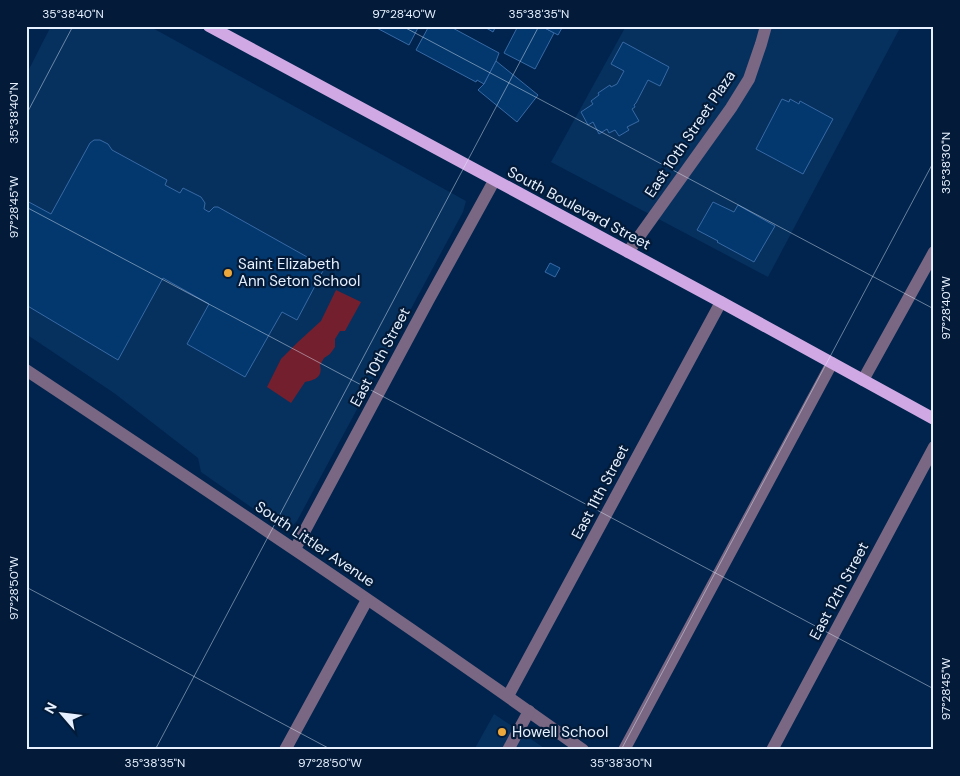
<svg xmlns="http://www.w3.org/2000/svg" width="960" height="776" font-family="'DM Sans',sans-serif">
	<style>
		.built { fill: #06315e }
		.green { fill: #731f2e }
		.building { fill: #03386e; stroke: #3869a4 }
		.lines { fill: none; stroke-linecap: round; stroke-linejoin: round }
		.minor { stroke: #7a6783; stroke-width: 12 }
		.major { stroke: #d0a9e4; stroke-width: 12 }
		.ticks { fill: none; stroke: #e6f0fe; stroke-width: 1; stroke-opacity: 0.45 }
		.poi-dot { fill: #eda83c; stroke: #031b39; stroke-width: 2 }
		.labels { text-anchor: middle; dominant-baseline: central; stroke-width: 4.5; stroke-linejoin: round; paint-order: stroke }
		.street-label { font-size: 15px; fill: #e6f0fe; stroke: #031b39 }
		.poi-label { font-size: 15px; fill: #e6f0fe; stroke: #031b39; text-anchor: start }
		.neatline { fill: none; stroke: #e6f0fe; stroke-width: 2 }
		.ticks-label { font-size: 12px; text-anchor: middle; fill: #e6f0fe }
	</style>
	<rect width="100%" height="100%" fill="#00244d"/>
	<g class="built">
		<polygon points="51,26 149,26 466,201 463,212 297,521 290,528 278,526 201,472 198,458 114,393 26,334 26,75"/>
		<polygon points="626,26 901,26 768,277 551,162"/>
		<polygon points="494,714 547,750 474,750"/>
	</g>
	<path class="green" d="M336,290L361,302L345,331H340L335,339V347L330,354L324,358L320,365C323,377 315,380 305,382L291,403L267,387L281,359L298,342L321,321Z"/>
	<g class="building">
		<polygon points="373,26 419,26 409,45"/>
		<polygon points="429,26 449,26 499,53 496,61 484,84 477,80 476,82 416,50"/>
		<polygon points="483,26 496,26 493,32"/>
		<polygon points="518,26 541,26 554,33 535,69 504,53"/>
		<polygon points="541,26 563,26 558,35"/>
		<polygon points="623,42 669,67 660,86 648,80 636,103 634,105 635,107 632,109 639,121 627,127 629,130 619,136 615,130 609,133 607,129 599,134 593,122 588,125 581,112 593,104 591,101 599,95 598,93 610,85 611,87 617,84 624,71 611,64"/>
		<polygon points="496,61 538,95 517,122 478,90 484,84"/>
		<polygon points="782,99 789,102 790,99 799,104 800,101 833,119 803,174 756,149"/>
		<polygon points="94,140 100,140 108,144 112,150 167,180 165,185 180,193 183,188 201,197 205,203 204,209 209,212 214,207 218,207 325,267 297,320 282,312 245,377 187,344 209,304 163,278 118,360 26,305 26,203 27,201 51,214 90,143"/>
		<polygon points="713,202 734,212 738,205 775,226 754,262 717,242 718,241 697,230"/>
		<polygon points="550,263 560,268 555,277 545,272"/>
	</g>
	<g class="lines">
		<g class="minor">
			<polyline points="628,252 731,108 749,79 761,44 766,26"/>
			<path d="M26,370C213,494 400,619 583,750"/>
			<polyline points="863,380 934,252"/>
			<polyline points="295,549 428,301 494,181"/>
			<polyline points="508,696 721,302"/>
			<polyline points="285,750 367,600"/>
			<polyline points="508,750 529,711"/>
			<polyline points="624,750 832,363"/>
			<polyline points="772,750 934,447"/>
		</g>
		<polyline class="major" points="209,26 721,302 934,419"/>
	</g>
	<path class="ticks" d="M402,26L934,309M26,115L73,26M26,207L934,689M26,587L332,750M155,750L539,26M621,750L934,161"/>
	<g class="poi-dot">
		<circle cx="228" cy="273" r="5"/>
		<circle cx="502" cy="732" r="5"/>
	</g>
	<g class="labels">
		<g class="street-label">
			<text transform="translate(690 134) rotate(-56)">East 10th Street Plaza</text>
			<text transform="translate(579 208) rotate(28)">South Boulevard Street</text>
			<text transform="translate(380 357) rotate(-62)">East 10th Street</text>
			<text transform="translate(600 492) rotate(-62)">East 11th Street</text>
			<text transform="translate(315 544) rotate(34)">South Littler Avenue</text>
			<text transform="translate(839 591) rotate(-62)">East 12th Street</text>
		</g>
		<g class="poi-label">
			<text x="238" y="264">Saint Elizabeth<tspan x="238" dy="17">Ann Seton School</tspan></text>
			<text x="512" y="732">Howell School</text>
		</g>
	</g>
	<rect width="960" height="776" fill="none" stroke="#031b39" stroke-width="55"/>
	<g transform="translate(62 714) rotate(298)" stroke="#031b39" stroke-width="4" paint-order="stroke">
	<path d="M0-4L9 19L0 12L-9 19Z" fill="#e6f0fe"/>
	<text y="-8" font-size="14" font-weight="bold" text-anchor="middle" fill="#e6f0fe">N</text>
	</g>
	<rect x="28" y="28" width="904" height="720" class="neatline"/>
	<g class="ticks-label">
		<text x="73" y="18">35°38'40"N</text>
		<text x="404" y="18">97°28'40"W</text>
		<text x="539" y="18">35°38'35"N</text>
		<text transform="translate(14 113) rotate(-90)" y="4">35°38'40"N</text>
		<text transform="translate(946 163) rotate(-90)" y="4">35°38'30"N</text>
		<text transform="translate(14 207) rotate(-90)" y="4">97°28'45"W</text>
		<text transform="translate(946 308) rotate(-90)" y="4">97°28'40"W</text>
		<text transform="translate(14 588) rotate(-90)" y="4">97°28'50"W</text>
		<text transform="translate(946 689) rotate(-90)" y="4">97°28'45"W</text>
		<text x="155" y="767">35°38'35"N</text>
		<text x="330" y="767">97°28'50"W</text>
		<text x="621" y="767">35°38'30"N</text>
	</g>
</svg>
